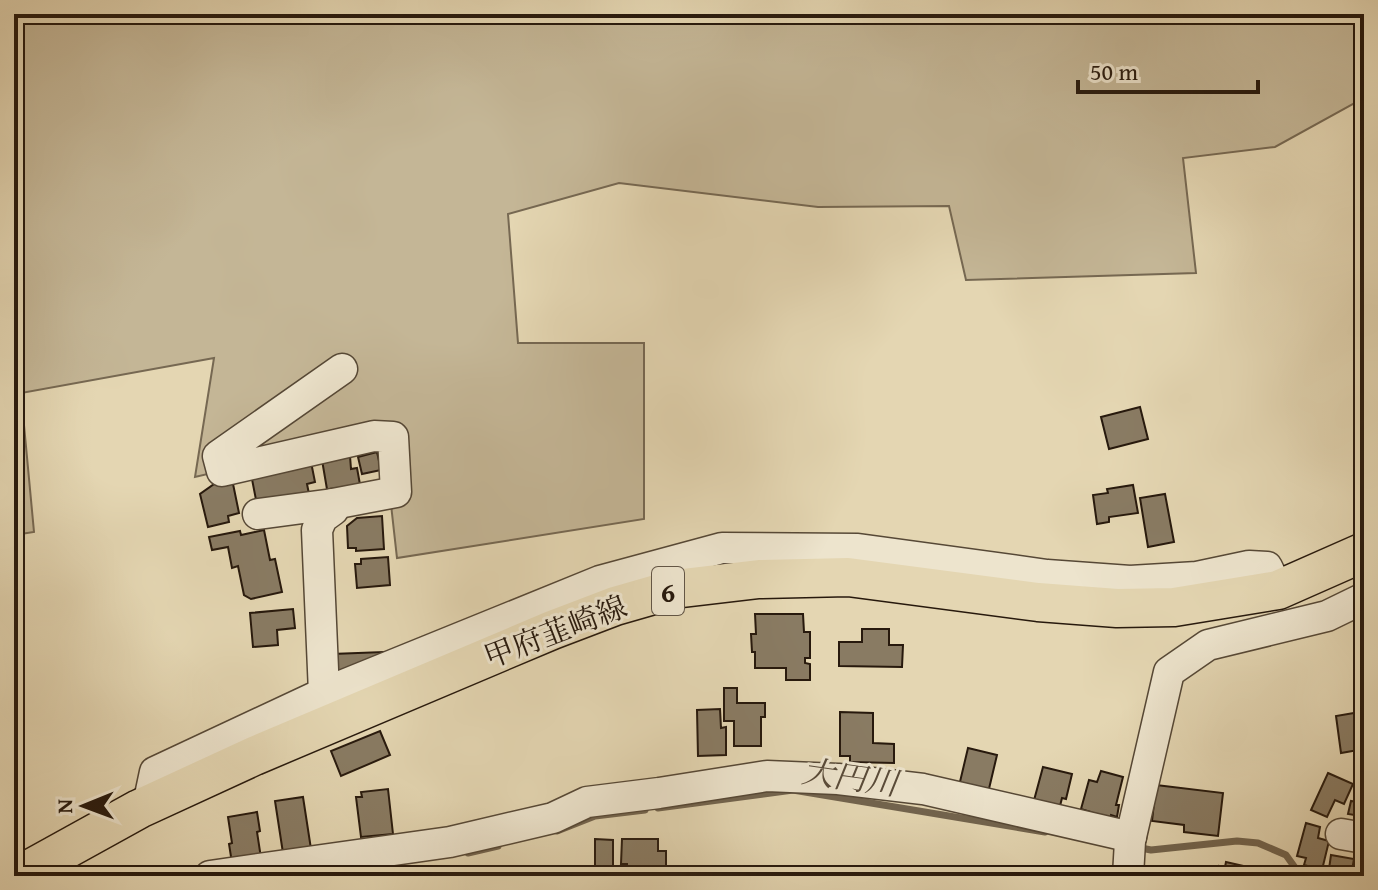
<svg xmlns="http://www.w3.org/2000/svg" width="1378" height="890" font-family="'Gentium Book Plus','Noto Serif JP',serif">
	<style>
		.green { fill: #c4b696; stroke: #766852; stroke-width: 2 }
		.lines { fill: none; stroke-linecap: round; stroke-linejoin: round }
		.stream { stroke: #72644e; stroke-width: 7 }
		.building { fill: #897b63; stroke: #27190d; stroke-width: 2 }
		.minor-casing { stroke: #564836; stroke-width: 33 }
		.major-casing { stroke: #27190d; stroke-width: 41 }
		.minor { stroke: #ede4cd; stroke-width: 30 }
		.major { stroke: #e4d6b2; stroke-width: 38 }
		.labels { text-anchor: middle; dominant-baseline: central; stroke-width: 6; stroke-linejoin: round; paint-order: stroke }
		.shield { fill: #ede4cd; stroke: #625647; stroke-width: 2 }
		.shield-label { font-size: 28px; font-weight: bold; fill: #27190d }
		.street-label { font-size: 30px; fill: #27190d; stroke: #ede4cd }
		.water-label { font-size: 32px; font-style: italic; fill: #594b39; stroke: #ede4cd }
	</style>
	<rect width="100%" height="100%" fill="#e4d6b2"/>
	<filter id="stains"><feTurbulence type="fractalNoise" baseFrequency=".0025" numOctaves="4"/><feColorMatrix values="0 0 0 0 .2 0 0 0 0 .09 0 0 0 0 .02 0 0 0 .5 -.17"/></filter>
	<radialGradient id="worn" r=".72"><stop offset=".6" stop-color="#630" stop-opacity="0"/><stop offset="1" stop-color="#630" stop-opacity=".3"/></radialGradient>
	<polygon class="green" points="14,14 1364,14 1364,98 1275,147 1183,158 1196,273 966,280 949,206 818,207 619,183 508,214 518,343 644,343 644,519 397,558 383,433 195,477 214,358 21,393 34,532 14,535"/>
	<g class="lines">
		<g class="stream">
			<polyline points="658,808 793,790 1045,832"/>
			<polyline points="557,831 595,816 645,810"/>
			<polyline points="1136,847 1151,850 1237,841 1258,843 1286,855 1301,876"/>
			<polyline points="468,853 498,846"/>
		</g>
	</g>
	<g class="building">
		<polygon points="1140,407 1148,439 1109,449 1101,417"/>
		<polygon points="377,452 381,470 362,474 358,457"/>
		<polygon points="350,456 351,469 357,468 361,490 328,495 322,460"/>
		<polygon points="311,462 315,482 307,484 309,494 257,505 251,474"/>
		<polygon points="232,479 239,513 228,516 229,522 208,527 200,494 217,482"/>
		<polygon points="1133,485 1138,513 1109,517 1109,522 1097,524 1093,495 1108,493 1107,489"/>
		<polygon points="1165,494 1174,542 1148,547 1140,498"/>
		<polygon points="382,516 384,549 356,551 356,548 348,548 347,526 357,518"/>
		<polygon points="264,530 270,560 275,559 282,592 251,599 244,595 238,566 232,568 228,547 212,550 209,537 240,531 241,535"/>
		<polygon points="388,557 390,585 357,588 355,564 361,564 361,559"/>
		<polygon points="293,609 295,628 277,630 278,645 253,647 250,613"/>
		<polygon points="755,614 803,614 804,632 810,632 810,658 805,658 805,663 810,664 810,680 786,680 786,668 755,668 755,652 752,652 751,634 756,634"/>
		<polygon points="862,629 889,629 889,645 903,645 902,667 839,666 839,642 862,642"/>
		<polygon points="384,652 385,659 332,677 332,654"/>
		<polygon points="724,688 737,688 737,703 765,703 765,717 761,717 761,746 734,746 734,721 724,721"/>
		<polygon points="720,709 721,728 726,727 726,755 698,756 697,710"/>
		<polygon points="840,712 873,713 873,743 894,744 894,763 850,762 850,756 840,756"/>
		<polygon points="1360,712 1364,749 1341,753 1336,716"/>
		<polygon points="380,731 390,755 341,776 331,751"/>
		<polygon points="968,748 997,755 988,793 959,786"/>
		<polygon points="1043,767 1072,774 1066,799 1062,798 1059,810 1033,804"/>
		<polygon points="1101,771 1123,777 1116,805 1119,805 1117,817 1111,815 1109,822 1089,816 1091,812 1081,809 1089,780 1097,782"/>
		<polygon points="1328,773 1353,784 1344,804 1335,800 1327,817 1311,810"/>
		<polygon points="1156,785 1223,793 1218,836 1184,832 1184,825 1152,821"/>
		<polygon points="1360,785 1364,786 1364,829 1353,827 1355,815 1348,814 1351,801 1357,802"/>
		<polygon points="388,789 393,834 361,837 356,797 362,797 361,792"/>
		<polygon points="303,797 311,849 283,853 275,801"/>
		<polygon points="257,812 260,831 257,832 261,858 232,863 229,844 232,843 228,817"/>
		<polygon points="1306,823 1320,827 1318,838 1329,841 1322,870 1304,865 1306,858 1297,856"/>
		<polygon points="595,839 613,840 613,876 595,876"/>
		<polygon points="622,839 658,839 658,851 666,851 666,876 627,876 627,864 621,864"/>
		<polygon points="1331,855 1354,859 1351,876 1328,876"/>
		<polygon points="1226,862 1274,873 1273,876 1217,876 1219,866 1225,867"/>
	</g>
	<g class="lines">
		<defs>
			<g id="minor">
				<polyline points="258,514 333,504 396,492 393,437 374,436 222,471 218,456 342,369"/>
				<polyline points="324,693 317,530 322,518 333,510 333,504"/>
				<polyline points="148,805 155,772 324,693 600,581 722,548 858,549 1047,575 1130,581 1197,577 1249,566 1267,567 1278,590"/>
				<polyline points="1341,834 1364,838"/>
				<polyline points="210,876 450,842 553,818 587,802 659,793 767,776 838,779 923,789 1131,837"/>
				<polyline points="1128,876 1130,841 1169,672 1208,645 1327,616 1364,598"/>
			</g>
			<polyline id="major" points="21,876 34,867 139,809 254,756 552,630 615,606 674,589 759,579 848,577 1038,602 1117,608 1174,607 1278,590 1364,552"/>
		</defs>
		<use href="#minor" class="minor-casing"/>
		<use href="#major" class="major-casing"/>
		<use href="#minor" class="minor"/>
		<use href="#major" class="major"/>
	</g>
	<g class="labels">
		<rect class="shield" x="652" y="567" width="32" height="48" rx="6"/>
		<g class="shield-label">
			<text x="668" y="591">6</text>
		</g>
		<g class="street-label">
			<text transform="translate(555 631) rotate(-21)">甲府韮崎線</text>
		</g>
		<g class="water-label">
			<text transform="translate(850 777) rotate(8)">大円川</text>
		</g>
	</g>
	<rect width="1378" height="890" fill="none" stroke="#e4d6b2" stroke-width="48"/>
	<rect x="16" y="16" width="1346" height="858" fill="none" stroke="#27190d" stroke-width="4"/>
	<rect x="24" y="24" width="1330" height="842" fill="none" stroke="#27190d" stroke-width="2"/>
	<g transform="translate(84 806) rotate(269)" stroke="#ede4cd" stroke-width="6" paint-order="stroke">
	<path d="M0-6L14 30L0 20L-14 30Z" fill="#27190d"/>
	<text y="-12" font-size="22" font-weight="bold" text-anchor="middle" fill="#27190d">N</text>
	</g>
	<path d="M1078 80v12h180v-12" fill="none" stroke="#27190d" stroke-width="4"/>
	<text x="1090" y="80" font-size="24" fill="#27190d" stroke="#ede4cd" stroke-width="6" paint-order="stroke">50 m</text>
	<rect width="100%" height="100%" filter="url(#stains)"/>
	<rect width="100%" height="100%" fill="url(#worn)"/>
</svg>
